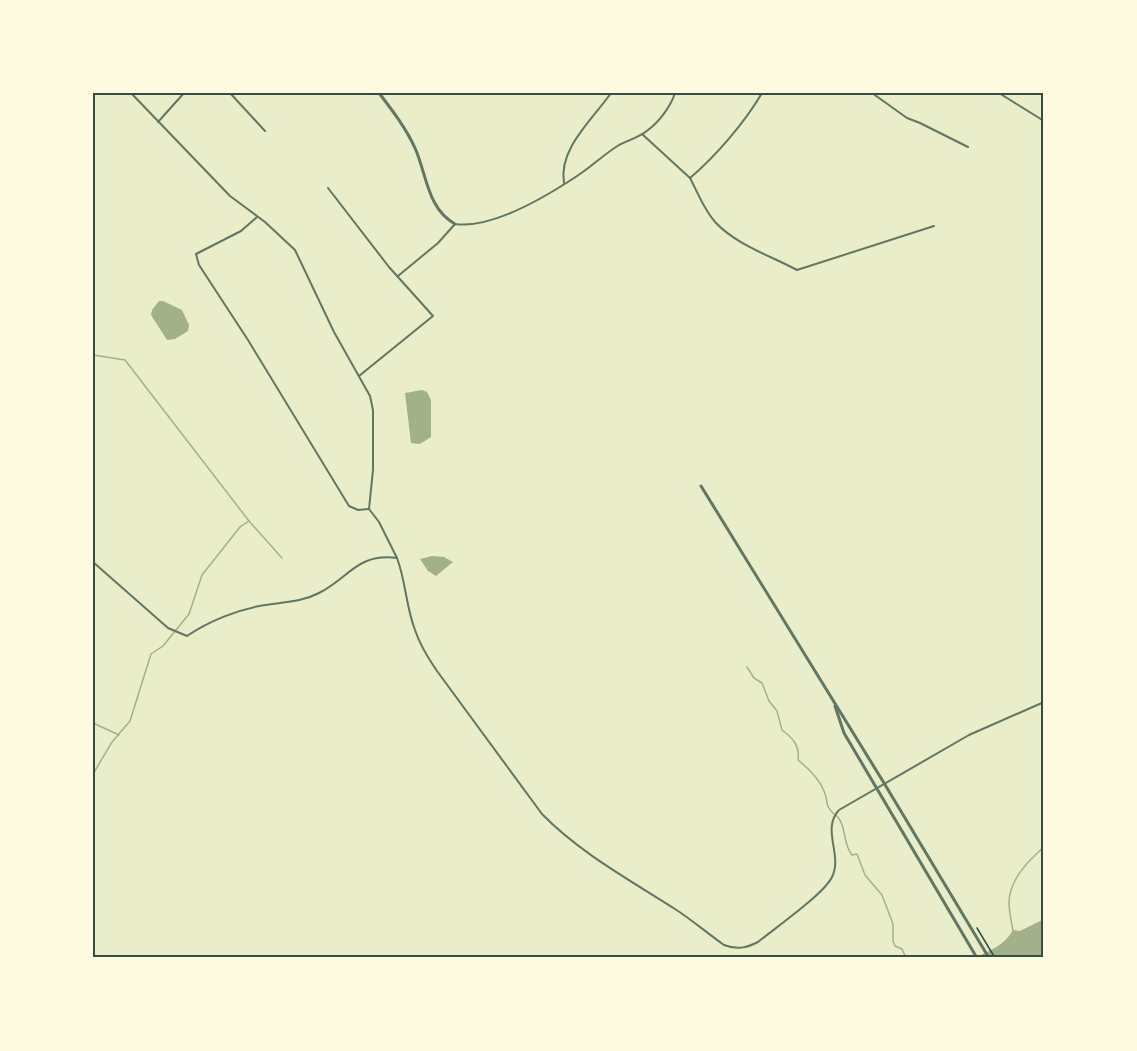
<svg xmlns="http://www.w3.org/2000/svg" width="1137" height="1051" font-family="'PT Sans Narrow',sans-serif">
	<style>
		.water { fill: #a3b18a }
		.lines { fill: none; stroke-linecap: round; stroke-linejoin: round }
		.stream { stroke: #a3b18a; stroke-width: 1.5 }
		.path { stroke: #344e41; stroke-width: 1.5 }
		.minor { stroke: #617663; stroke-width: 2 }
		.tertiary { stroke: #617663; stroke-width: 3 }
		.neatline { fill: none; stroke: #344e41; stroke-width: 2 }
	</style>
	<rect width="100%" height="100%" fill="#e9edc9"/>
	<g class="water">
		<polygon points="159,301 163,301 182,310 189,325 188,331 175,339 167,340 151,315 152,310"/>
		<polygon points="422,390 427,392 431,400 431,437 420,444 411,443 405,393"/>
		<polygon points="432,556 444,557 453,562 436,576 428,571 420,559"/>
		<path d="M1044,919V958H975C990,950 1004,946 1013,930L1020,931Z"/>
	</g>
	<g class="lines">
		<g class="stream">
			<polyline points="93,355 125,360 249,521"/>
			<path d="M747,667L754,678L762,683L769,701L777,711L782,730C793,738 800,746 798,760C808,768 819,778 824,791C829,802 824,805 834,814"/>
			<polyline points="93,723 119,735"/>
			<polyline points="93,774 112,742 130,721 151,654 163,646 189,614 202,575 240,527 249,521 282,558"/>
			<path d="M836,815C847,825 842,843 852,855L857,854L865,875L882,895L893,924V942"/>
			<path d="M1013,932C1012,922 1009,913 1009,903C1009,880 1028,861 1044,847"/>
			<polyline points="894,943 895,946 902,949 906,958"/>
		</g>
		<polyline class="path" points="977,928 995,958"/>
		<g class="minor">
			<polyline points="131,93 230,196 265,222 295,250 334,332 370,396 373,410 373,470 369,509 379,522 397,558"/>
			<polyline points="230,93 265,131"/>
			<polyline points="872,93 907,118 920,123 968,147"/>
			<polyline points="999,93 1044,121"/>
			<polyline points="459,94 459,93"/>
			<polyline points="158,122 184,93"/>
			<path d="M642,134L690,178C716,156 745,122 762,93"/>
			<path d="M690,178C698,193 704,210 716,223C737,245 771,256 797,270L934,226"/>
			<path d="M564,183C558,149 593,119 611,93"/>
			<polyline points="328,188 389,267 433,316 359,376"/>
			<polyline points="257,217 241,231 196,254 199,265 248,340 349,506 358,510 368,509"/>
			<path d="M398,276L438,243L455,224C491,229 545,197 574,178C590,168 603,155 619,145C629,140 640,137 648,130C659,122 671,106 675,93"/>
			<path d="M93,562L168,628L187,636C209,621 239,609 265,605C284,602 302,602 319,593C349,578 357,553 397,558C406,582 406,607 415,630C420,645 428,658 437,671L542,814C580,853 630,880 675,909C692,920 707,933 724,945C737,950 746,948 758,942C774,929 824,894 832,877C843,855 821,829 839,810L969,735L1044,702"/>
		</g>
		<g class="tertiary">
			<path d="M379,93C392,110 406,128 415,148C427,175 427,208 455,224"/>
			<polyline points="701,486 884,783 989,958"/>
			<polyline points="835,706 844,733 977,958"/>
		</g>
	</g>
	<rect width="1137" height="1051" fill="none" stroke="#fefae0" stroke-width="189"/>
	<rect x="94" y="94" width="948" height="862" class="neatline"/>
</svg>
